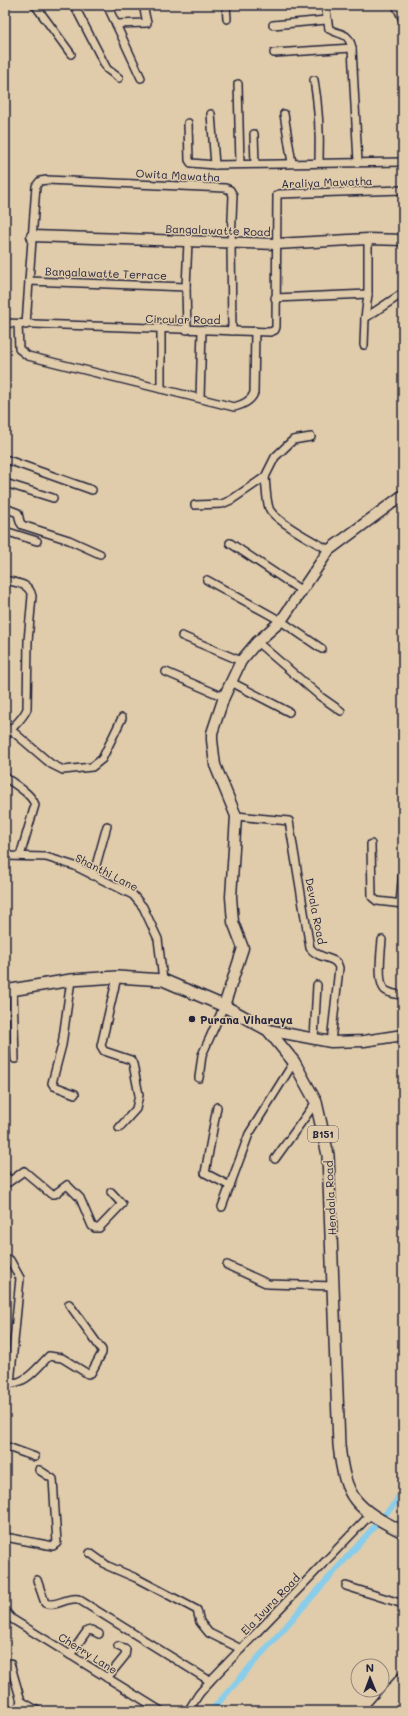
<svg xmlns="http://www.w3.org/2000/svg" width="408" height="1716" font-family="Mali,sans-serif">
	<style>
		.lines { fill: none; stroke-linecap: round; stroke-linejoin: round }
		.canal { stroke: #89cdea; stroke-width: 6 }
		.street-casing { stroke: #22223b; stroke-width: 10 }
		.secondary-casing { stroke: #22223b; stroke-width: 13 }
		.primary-casing { stroke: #22223b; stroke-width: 14 }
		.highway-casing { stroke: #22223b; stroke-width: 16 }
		.street { stroke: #e0ccab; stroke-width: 7 }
		.secondary { stroke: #e0ccab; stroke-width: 10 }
		.primary { stroke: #e0ccab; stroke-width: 11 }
		.highway { stroke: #e0ccab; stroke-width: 13 }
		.poi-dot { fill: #22223b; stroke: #e0ccab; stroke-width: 1.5 }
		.labels { text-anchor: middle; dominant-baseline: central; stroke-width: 3; stroke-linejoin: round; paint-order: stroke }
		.shield { fill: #e0ccab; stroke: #5b555d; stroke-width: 1 }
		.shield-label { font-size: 10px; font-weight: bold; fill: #22223b }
		.street-label { font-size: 11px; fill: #22223b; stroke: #e0ccab }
		.poi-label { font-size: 11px; font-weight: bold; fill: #22223b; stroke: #e0ccab; text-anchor: start }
	</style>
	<rect width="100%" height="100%" fill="#e0ccab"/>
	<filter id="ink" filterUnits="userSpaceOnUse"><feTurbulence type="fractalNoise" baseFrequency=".025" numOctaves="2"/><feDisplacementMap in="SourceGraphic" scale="8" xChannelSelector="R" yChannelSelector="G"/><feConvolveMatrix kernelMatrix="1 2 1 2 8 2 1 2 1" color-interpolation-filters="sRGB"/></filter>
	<g filter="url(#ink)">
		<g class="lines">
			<polyline class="canal" points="211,1711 396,1502 403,1486"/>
			<defs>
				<g id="street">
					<polyline points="35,5 71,54"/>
					<polyline points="74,5 107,69 119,78"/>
					<polyline points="107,5 141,78"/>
					<polyline points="226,5 227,19"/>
					<path d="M325,5L329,29C341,36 348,31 352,48L358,162"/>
					<polyline points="396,5 403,20"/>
					<polyline points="116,24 147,23 143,5"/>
					<polyline points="273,25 326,20"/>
					<polyline points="274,53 352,48"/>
					<path d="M314,80C319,108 320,134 319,162"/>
					<polyline points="238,84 240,164"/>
					<polyline points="211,114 215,165"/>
					<polyline points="284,114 292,163"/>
					<polyline points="188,123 189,160 191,163 215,165 403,162"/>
					<polyline points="254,134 255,163"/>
					<polyline points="368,239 368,294 365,318 403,293"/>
					<polyline points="186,287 188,242"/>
					<polyline points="275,298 368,294"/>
					<polyline points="5,323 270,332 275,330 276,327 277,195 279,194 403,190"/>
					<path d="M18,324L19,349L28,356L234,407C242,405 251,401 254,393L255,331"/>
					<polyline points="26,325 29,281"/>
					<polyline points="161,329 161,389"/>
					<polyline points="187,330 186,287 29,281 36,186 40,181 47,180 225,188 230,190 233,195 231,242 232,331"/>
					<polyline points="364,345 365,318"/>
					<polyline points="200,398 202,330"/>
					<polyline points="5,459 92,490"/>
					<path d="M265,477C266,486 266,498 269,508C273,520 316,543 329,550"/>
					<polyline points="5,483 53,498"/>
					<polyline points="195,505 222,504 231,500 265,477 275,457 293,440 311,437"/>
					<polyline points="5,508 18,513 20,522 22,525 69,540 100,554"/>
					<polyline points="5,531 37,541"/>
					<polyline points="230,543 302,591"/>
					<path d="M5,580C17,583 29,583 32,596L28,641L27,709C21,722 13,725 5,737"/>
					<polyline points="207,580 281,621 322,649"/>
					<polyline points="182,636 241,661"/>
					<polyline points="257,642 321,697 341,711"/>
					<polyline points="166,672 224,697"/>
					<polyline points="231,682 289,712"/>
					<polyline points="10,729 51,764 63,770 92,767 102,759 122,718"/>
					<path d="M5,777C15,785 31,793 35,805L20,856"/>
					<path d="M236,816L289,821L310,948C320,961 336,955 339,968L331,1042"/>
					<polyline points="371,844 372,897 377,901 403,904"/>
					<polyline points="5,856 46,857 75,866 133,895 143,907 158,939 163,980"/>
					<polyline points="93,876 107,826"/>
					<polyline points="400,904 403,870"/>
					<path d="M382,940C381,951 377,983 385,990C390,994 397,994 403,996"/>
					<polyline points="117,977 101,1046 104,1051 131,1060 133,1064 139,1095 136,1109 119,1128"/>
					<polyline points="71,980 62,1045 52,1083 54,1086 75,1094"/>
					<polyline points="13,990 15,1059"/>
					<polyline points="314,1039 317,985"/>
					<polyline points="199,1078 202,1055 224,1006"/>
					<polyline points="217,1107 205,1173 230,1186"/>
					<polyline points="275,1159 316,1102"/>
					<polyline points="5,1174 9,1182 24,1171 51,1194 55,1194 67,1185 80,1198 92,1226 95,1228 99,1228 122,1204 111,1192"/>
					<polyline points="222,1207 249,1134 294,1062"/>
					<polyline points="5,1262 10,1260 20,1278 10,1384"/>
					<polyline points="227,1265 268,1284 334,1286"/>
					<path d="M5,1383C25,1386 36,1369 49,1356L62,1358L88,1374L91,1373L102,1353V1350L69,1304"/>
					<polyline points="5,1446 35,1457"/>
					<polyline points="5,1537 53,1546 57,1543 53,1479 39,1470"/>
					<polyline points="90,1553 108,1566 136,1578 197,1610 200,1622 209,1633 241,1649"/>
					<path d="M37,1580L45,1603C55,1608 66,1597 78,1599L210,1681"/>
					<polyline points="346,1586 403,1604"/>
					<polyline points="5,1611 12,1619 161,1711"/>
					<polyline points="70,1655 87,1631 91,1630 99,1634"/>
					<polyline points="10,1663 21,1701 38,1711"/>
					<polyline points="107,1678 125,1656 126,1650 118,1646"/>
					<polyline points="17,1711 21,1701"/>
					<polyline points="188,1711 199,1694 210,1681 370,1515"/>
				</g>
				<g id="secondary">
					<polyline points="32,236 276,244 368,239 403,240"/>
					<polyline points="224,1006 243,948 233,922 231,897 236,816 215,765 212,740 212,733 224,697 241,661 257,642 281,621 329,550 403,495"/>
					<polyline points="268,1030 331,1042 364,1041 403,1035"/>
				</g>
				<path id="primary" d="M5,991L71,980L117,977L163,980L224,1006L268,1030L294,1062L316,1102L328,1155L339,1445C345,1500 356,1508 403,1532"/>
				<g id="highway">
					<polyline points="375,1711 403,1679"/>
					<polyline points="389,1711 403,1694"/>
				</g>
			</defs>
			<use href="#street" class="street-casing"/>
			<use href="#secondary" class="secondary-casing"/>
			<use href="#primary" class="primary-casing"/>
			<use href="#highway" class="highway-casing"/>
			<use href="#street" class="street"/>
			<use href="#secondary" class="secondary"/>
			<use href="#primary" class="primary"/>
			<use href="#highway" class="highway"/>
		</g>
	</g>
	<circle class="poi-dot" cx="192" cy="1019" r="4"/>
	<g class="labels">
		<rect class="shield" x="308" y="1126" width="30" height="16" rx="3"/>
		<g class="shield-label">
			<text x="323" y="1134">B151</text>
		</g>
		<g class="street-label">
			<text transform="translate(178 175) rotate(3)">Owita Mawatha</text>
			<text transform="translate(327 182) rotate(-2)">Araliya Mawatha</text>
			<text transform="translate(218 230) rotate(2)">Bangalawatte Road</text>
			<text transform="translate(106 273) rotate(2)">Bangalawatte Terrace</text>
			<text transform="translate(183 319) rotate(1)">Circular Road</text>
			<text transform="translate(107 872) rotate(27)">Shanthi Lane</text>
			<text transform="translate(316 911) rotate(79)">Devala Road</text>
			<text transform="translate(330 1198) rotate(-93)">Hendala Road</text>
			<text transform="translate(270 1604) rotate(-46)">Ela Ivura Road</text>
			<text transform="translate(88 1653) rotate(32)">Cherry Lane</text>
		</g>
		<g class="poi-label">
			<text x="200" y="1019">Purana Viharaya</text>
		</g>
	</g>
	<rect width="408" height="1716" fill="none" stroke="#e0ccab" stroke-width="20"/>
	<rect x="10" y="10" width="388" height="1696" fill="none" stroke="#22223b" stroke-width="1.5" filter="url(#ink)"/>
	<g transform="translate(370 1678) rotate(359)"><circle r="19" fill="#e0ccab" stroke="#94887e"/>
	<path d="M0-3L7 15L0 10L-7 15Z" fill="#22223b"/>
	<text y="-6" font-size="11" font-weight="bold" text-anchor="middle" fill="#22223b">N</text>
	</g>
</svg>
